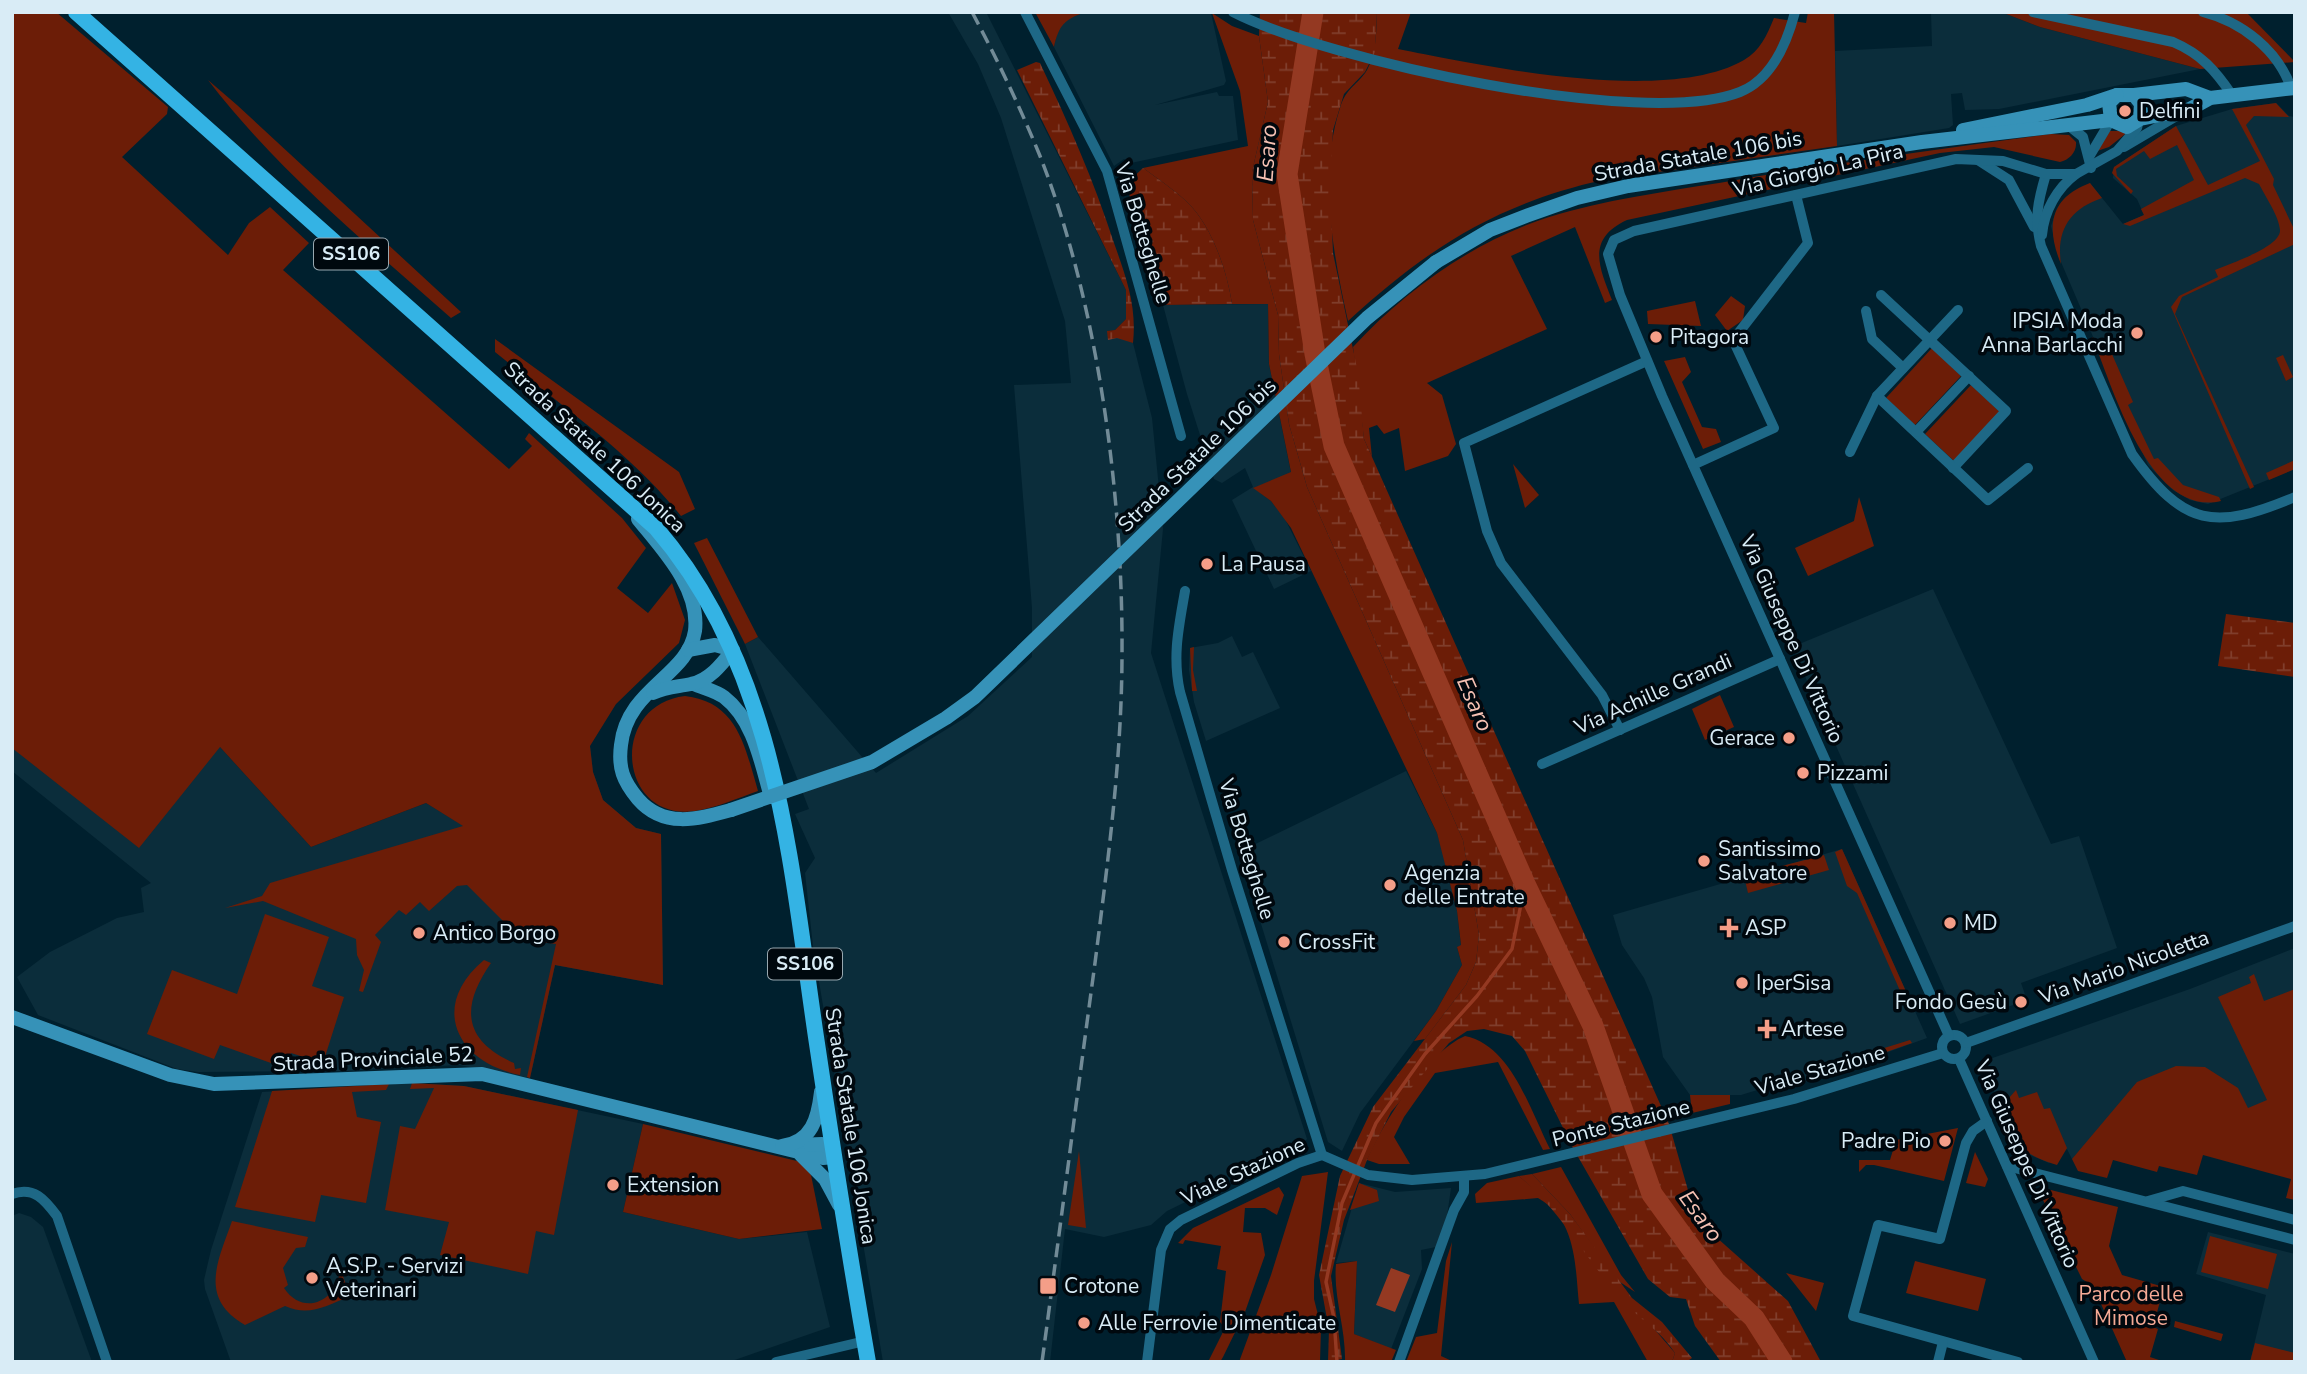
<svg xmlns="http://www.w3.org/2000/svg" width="2307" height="1374" font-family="'Nunito Sans',sans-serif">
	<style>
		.built { fill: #0b2d3b }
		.green { fill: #6c1d07 }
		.wetland { fill: url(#wetland-marsh) }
		.water { fill: #943922 }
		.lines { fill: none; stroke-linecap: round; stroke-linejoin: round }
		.stream { stroke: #943922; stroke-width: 3.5 }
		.river { stroke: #943922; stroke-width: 21 }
		.street { stroke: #1e6886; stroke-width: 10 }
		.secondary { stroke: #3692b8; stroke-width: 14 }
		.primary { stroke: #34b3e4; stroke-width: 16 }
		.rail { stroke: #728b97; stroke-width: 3.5; stroke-dasharray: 14 7; stroke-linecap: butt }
		.secondary-bridge { stroke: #3692b8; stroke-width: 14 }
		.poi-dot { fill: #f49e88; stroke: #00080e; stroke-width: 2.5 }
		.labels { text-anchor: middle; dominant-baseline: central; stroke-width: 7; stroke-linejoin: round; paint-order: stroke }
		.shield { fill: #00080e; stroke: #98a8b0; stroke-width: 2 }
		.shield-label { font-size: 19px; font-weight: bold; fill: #d9ecf6 }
		.poi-label { font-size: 21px; fill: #d9ecf6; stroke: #00080e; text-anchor: start }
		.street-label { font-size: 21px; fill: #d9ecf6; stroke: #00080e }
		.park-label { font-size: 21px; fill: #f6aa96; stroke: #00080e }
		.water-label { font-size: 23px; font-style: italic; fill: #f5c1b3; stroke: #00080e }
	</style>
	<defs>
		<pattern id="wetland-marsh" width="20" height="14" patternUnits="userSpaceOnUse" patternTransform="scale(1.75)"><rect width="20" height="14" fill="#6c1d07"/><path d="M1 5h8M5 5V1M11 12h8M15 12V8" fill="none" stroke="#803e2c"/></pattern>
	</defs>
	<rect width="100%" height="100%" fill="#00202e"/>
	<g class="built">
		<polygon points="948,12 986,12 1126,290 1126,319 1115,330 1107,331 1133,343 1152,418 1163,529 1151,653 1307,1139 1300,1146 1167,1211 1151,1225 1104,1237 1065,1229 1050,1362 883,1362 813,946 805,873 815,858 795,814 809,809 745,644 758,637 876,773 968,716 1032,657 1032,608 1014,385 1071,383 1065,321 1001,118 978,64"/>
		<polygon points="1085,12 1211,13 1226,81 1224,85 1155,105 1217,92 1219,96 1233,96 1238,140 1131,163 1124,159 1114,166 1054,47 1058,28 1067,19"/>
		<polygon points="1931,12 2001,12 2040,27 2200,69 1999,109 1965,110 1962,93 1951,94 1953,125 1949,128 1837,146 1835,51 1932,46"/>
		<polygon points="2276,103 2289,116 2295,117 2295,469 2208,504 2190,500 2173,490 2148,465 2058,255 2051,226 2057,208 2066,197 2090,183 2123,224 2144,215 2137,199 2113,178 2114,167 2176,126 2232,109"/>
		<polygon points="1268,304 1269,364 1291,473 1254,488 1271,501 1285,519 1311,571 1274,589 1232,500 1253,487 1245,468 1222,483 1214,479 1187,394 1163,305"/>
		<polygon points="1933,589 2051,844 2079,836 2117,948 2021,983 2027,1000 1960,1024 1792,647"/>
		<polygon points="1232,636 1242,657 1253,652 1280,708 1206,741 1194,702 1189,670 1190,648 1218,643"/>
		<polygon points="12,693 220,747 311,847 426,803 464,826 590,746 593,772 603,800 636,828 661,834 663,985 555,965 530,1078 459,1065 342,1071 198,1072 177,1069 38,1015 17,977 50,952 117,918 144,912 141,888 151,883 12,771"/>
		<polygon points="1406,771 1437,833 1443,853 1457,911 1461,946 1457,947 1462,965 1436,1011 1360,1113 1342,1151 1328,1142 1239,852"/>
		<polygon points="1842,849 1927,1038 1786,1089 1783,1082 1741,1095 1690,1095 1663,1057 1652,997 1644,978 1622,945 1613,915"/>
		<polygon points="2295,948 2295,1143 2072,1159 2067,1149 2049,1163 2028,1154 2017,1143 1981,1062 2190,989"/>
		<polygon points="412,1083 464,1086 643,1124 623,1212 739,1239 807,1232 830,1327 729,1362 231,1362 205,1289 204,1280 211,1250 262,1092"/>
		<polygon points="1359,1183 1395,1192 1451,1188 1447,1216 1436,1247 1421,1250 1422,1269 1391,1349 1354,1334 1357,1261 1336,1263"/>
		<polygon points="19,1213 31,1217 43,1227 92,1362 12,1362 12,1216"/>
		<polygon points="2208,1232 2295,1254 2295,1362 2250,1362 2266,1295 2196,1274"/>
	</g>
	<g class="green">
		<polygon points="12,12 56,12 168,107 167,114 122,157 228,255 249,223 270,207 309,243 283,270 509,469 532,446 525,439 529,433 622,518 646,548 617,588 648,613 672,583 685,620 679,643 616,704 590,746 593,772 603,800 636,828 661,834 663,985 555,965 530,1078 527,1077 556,944 521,939 467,885 457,886 429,911 420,902 406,915 399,910 375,935 381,942 363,992 359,991 364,970 357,955 356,939 263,901 225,908 262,896 270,883 463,826 426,803 311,847 220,747 139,848 12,748"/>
		<path d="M1035,12H1085C1064,20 1059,25 1054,47Z"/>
		<path d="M1377,12H1411L1398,49C1484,66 1666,105 1744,60C1760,51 1767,35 1774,18L1806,23L1808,12H1834L1837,146L1603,180C1496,204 1428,248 1348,321C1333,253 1318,176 1340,108C1346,87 1358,85 1367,70C1377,52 1376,32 1377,12Z"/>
		<polygon points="2001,12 2246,12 2295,62 2200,69 2040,27"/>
		<path d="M1212,13L1232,26L1259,36L1268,102L1252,172L1253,220L1278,315L1279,354L1289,424L1307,487L1463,840L1479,935L1476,962L1466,985L1425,1039L1414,1041L1436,1011L1462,965L1457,947L1461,945L1457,911L1437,833L1291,528L1271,501L1253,488L1291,472L1269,364L1268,304H1232C1227,270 1211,224 1186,201C1173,189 1157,178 1143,168L1248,146L1240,91Z"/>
		<path d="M208,80L237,105L461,312L451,318C366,243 277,170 208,80Z"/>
		<path d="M2276,103L2289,117L2254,116L2246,125L2274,179L2273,185L2295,231V244L2182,297L2175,314L2254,487L2250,489L2171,307L2179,296L2218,277L2215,270C2229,264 2281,247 2280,230C2279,216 2265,196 2259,184L2245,178L2130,226L2123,224L2144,215L2141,209L2194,180L2177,145L2150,159L2144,151L2116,169L2117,176L2133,191L2131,194L2112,173L2114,167L2176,126L2208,185L2260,161L2232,109Z"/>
		<polygon points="2110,131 2129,131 2109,147 2097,151"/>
		<path d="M2051,134L2069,135L2076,142C2077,152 2069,160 2060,162L1994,147L1940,153L1627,220C1586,239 1599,267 1612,300L1605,303L1575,227L1511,256L1547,329L1427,383L1442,395L1456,444L1448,456L1405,471L1399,428L1384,434L1377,425L1369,428L1372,457L1364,439L1353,347C1410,285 1487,232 1570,211C1626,196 1685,189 1742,179C1845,162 1948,148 2051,134Z"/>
		<path d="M2090,183L2102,198C2070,209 2056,230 2061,264C2046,228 2049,198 2090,183Z"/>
		<polygon points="1731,296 1745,306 1743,320 1727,331 1715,315"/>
		<polygon points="1695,301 1701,326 1648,324 1647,311"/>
		<path d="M2092,337L2111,352L2133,402L2128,405L2154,459L2158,458L2183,485L2219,497L2221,501C2149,518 2113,387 2092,337Z"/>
		<path d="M495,339L679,472L695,509L681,516C629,451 559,404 495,352Z"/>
		<polygon points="1932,348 1961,376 1915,425 1886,398"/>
		<polygon points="2283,355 2293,377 2286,381 2276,358"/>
		<polygon points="1685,357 1691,372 1682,382 1702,427 1716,429 1721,442 1703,449 1664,361"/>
		<polygon points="1971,385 2000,412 1954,461 1925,434"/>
		<polygon points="2295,460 2295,469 2269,480 2266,473"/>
		<polygon points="1513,464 1539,495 1525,508"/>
		<polygon points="1859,497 1874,546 1808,576 1795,548 1854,521"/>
		<polygon points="707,538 758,637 745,644 694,543"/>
		<polygon points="1194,647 1193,670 1197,691 1192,691 1190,648"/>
		<polygon points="1720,695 1734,727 1705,740 1692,709"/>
		<path d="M685,696C738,702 745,747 758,791C738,798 716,808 695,811C618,822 608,705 685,696Z"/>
		<polygon points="1842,849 1913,1007 1908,1009 1857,893 1847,886 1835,852"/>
		<polygon points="1824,855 1829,870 1748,893 1744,876"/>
		<polygon points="265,914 329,937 312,986 344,997 323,1063 291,1053 285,1068 220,1045 214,1059 147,1034 172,970 237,994"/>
		<path d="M484,960L491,963C461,1006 462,1040 514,1063L515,1069L521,1068L520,1075C456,1062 429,1006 484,960Z"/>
		<polygon points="2254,974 2264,1001 2295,989 2295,1200 2286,1198 2291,1179 2203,1155 2197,1175 2159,1166 2157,1172 2113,1160 2107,1178 2078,1171 2072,1159 2137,1082 2176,1066 2205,1067 2238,1088 2248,1108 2267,1100 2218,997 2251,983 2249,977"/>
		<path d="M1465,1036C1511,1045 1530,1110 1550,1149L1543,1150L1498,1062L1435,1073L1404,1117L1394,1137L1410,1164H1379L1367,1160C1383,1123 1427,1052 1465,1036Z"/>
		<polygon points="1910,1040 1912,1043 1835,1070 1836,1063"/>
		<polygon points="412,1083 464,1086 578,1110 554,1235 536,1231 528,1274 440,1255 449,1222 385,1210 400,1126 415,1129 434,1088 410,1089"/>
		<polygon points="389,1084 386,1090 352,1092 357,1117 381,1122 366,1203 321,1195 315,1222 235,1207 272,1091"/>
		<path d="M2016,1090L2019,1098L2037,1092L2044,1109L2050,1108L2067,1148L2057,1165C2016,1152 2018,1144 2001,1107Z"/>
		<polygon points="1690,1095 1730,1095 1730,1104 1692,1113"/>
		<polygon points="643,1124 801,1162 811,1175 822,1229 739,1239 623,1212"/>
		<polygon points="1958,1128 1944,1181 1874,1165 1866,1165 1859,1172 1859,1160 1890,1160 1896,1140"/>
		<polygon points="1079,1151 1086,1228 1068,1225"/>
		<polygon points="1975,1152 1988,1179 1985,1187 1966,1183"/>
		<polygon points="1561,1167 1621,1275 1635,1292 1617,1280 1570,1214 1532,1174"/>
		<polygon points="1328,1172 1314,1281 1314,1299 1321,1327 1320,1362 1239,1362 1271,1275 1302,1176"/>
		<path d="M1519,1176L1549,1202L1649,1323L1675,1353L1672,1362H1648L1614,1302L1579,1304C1575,1266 1577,1220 1538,1198L1476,1203L1475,1194L1487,1183Z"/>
		<polygon points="1359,1183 1377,1190 1379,1201 1350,1210"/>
		<polygon points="1279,1187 1284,1195 1277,1215 1265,1208 1245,1208 1243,1232 1261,1233 1265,1255 1245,1312 1223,1357 1220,1362 1208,1362 1225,1328 1220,1322 1226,1271 1217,1269 1221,1246 1185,1240 1183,1244 1178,1243 1193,1228"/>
		<polygon points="2043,1188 2118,1207 2109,1246 2122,1275 2164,1287 2153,1327 2158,1329 2150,1357 2165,1362 2127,1362 2093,1286 2082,1279 2040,1194"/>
		<path d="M232,1221L308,1237L305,1247L296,1248L283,1268L288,1285L284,1288C304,1318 339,1300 340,1268L350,1296C326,1306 309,1317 285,1306L245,1325C198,1298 218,1261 232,1221Z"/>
		<polygon points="2210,1236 2277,1254 2268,1289 2201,1272"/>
		<polygon points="1452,1242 1441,1356 1454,1362 1406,1362 1416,1337 1437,1333 1446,1261"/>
		<path d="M1357,1261L1354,1334L1396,1350L1391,1362H1345C1346,1328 1333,1297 1336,1264Z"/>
		<polygon points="1915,1261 1986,1279 1978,1311 1906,1293"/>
		<polygon points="1786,1273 1824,1283 1816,1311"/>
		<polygon points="2175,1321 2223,1334 2221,1341 2174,1327"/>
		<polygon points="2255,1343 2295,1353 2295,1362 2250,1362"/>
	</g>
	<g class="wetland">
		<polygon points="1260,12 1377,12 1375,52 1365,72 1344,94 1333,130 1330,185 1333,253 1358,373 1364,439 1669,1124 1692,1204 1716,1237 1788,1301 1821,1362 1721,1362 1695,1326 1686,1299 1670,1297 1648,1279 1573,1148 1525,1051 1512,1036 1484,1029 1467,1031 1449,1043 1391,1112 1367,1160 1344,1220 1331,1276 1342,1359 1328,1362 1329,1330 1319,1275 1340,1176 1373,1107 1466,985 1476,962 1479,935 1463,840 1307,487 1289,424 1279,354 1278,315 1253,220 1252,172 1268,102 1259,36"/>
		<path d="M1036,62L1040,63C1068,122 1094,181 1114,243C1126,277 1137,306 1133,343L1117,338L1108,340L1107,331L1115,330L1126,319V290L1017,70Z"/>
		<path d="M1143,168C1157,178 1173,189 1186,201C1211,224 1227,270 1232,304L1163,305L1126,184Z"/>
		<polygon points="2226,614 2295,623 2295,677 2218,666"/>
		<path d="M1532,1174L1570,1214L1632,1298L1662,1322L1692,1358L1686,1362H1672L1675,1353C1661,1331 1639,1319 1622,1300C1584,1257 1565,1216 1519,1176Z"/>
	</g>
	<polygon class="water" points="1391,1268 1410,1275 1395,1312 1376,1305"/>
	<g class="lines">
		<polyline class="stream" points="1337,1362 1334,1318 1326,1282 1342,1203 1376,1123 1425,1054 1477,996 1512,949 1525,884"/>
		<polyline class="river" points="1313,12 1287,174 1315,354 1334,446 1525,884 1593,1026 1652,1194 1715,1281 1754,1318 1782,1362"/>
		<g class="street">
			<polyline points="1025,12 1107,171 1181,436"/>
			<path d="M1233,12C1326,60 1644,130 1740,92C1772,79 1787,43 1795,12"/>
			<path d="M2033,12L2173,42C2201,54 2215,70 2232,95"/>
			<path d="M2203,12C2242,22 2278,50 2291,88"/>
			<polyline points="2068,125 2083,137 2091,168"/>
			<polyline points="2124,147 2180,114"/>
			<polyline points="2089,157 2111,120"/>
			<polyline points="1978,160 2009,180 2034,227"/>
			<path d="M2046,174C2038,201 2034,218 2041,246L2132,454C2184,527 2214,531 2295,497"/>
			<path d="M2042,235C2044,211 2057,188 2076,174"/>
			<polyline points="1881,295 2006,411 1953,468"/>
			<polyline points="1866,311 1872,339 1903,368"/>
			<polyline points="1877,396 1988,500 2028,468"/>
			<polyline points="1916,432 1969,376"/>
			<polyline points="1850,452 1877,396 1958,310"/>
			<polyline points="1693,465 1774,428 1733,340 1808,243 1796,195"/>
			<path d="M1185,591C1179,626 1172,656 1180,692L1232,870L1322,1155"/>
			<polyline points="1620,730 1602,695 1501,563 1487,531 1464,443 1647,361"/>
			<polyline points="1542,764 1780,659"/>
			<circle cx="1954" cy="1047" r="12"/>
			<polyline points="1949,1036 1662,396 1620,295 1608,254 1614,240 1634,231 1956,159 2003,161 2046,174 2076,174 2117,151 2137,128 2139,120"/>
			<polyline points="1966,1043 2295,926"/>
			<polyline points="1959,1059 2094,1362"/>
			<polyline points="1987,1121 1973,1131 1966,1143 1940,1239 1878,1225 1853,1316 2018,1362"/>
			<polyline points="2007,1166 2295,1240"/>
			<path d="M12,1194C34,1186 45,1200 57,1216L107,1362"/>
			<polyline points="2148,1201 2183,1191 2295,1220"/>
			<polyline points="776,1362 865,1341"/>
			<polyline points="1147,1362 1161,1250 1170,1229 1181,1220 1298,1163 1322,1155 1368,1175 1412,1180 1485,1174 1794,1099 1943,1053"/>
			<polyline points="1399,1362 1454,1210 1464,1192 1464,1176"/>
			<polyline points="1938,1362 1943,1342"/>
		</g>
		<g class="secondary">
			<polyline points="2134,95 2186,89 2210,98"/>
			<polyline points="2140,119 2141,104 2134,95 2117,95 2109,103 2111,120 2127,127 2140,119 2190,109 2210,98 2295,88"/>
			<polyline points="1963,130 2087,105 2117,95"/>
			<polyline points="1436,262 1490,230 1526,216 1577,198 1628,186 1922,142 2111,120"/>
			<path d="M638,519C663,550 700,588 695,631C688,676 627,688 621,745C618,768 623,781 638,799C664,829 698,819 731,810"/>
			<path d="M694,684C703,688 716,691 724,697C754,720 761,763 771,797"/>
			<path d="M653,693C666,687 677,687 691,684C709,681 722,664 733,650L715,645L688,650"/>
			<polyline points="12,1017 170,1075 214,1084 482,1074 823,1158 834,1157"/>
			<polyline points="795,1145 822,1144 832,1149"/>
			<path d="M782,1146C812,1142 818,1118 821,1092"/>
			<polyline points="801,1155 825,1179 839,1205"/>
		</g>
		<path class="primary" d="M76,12L656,528C777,668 790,861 816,1037C832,1145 849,1253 868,1362"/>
		<path class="rail" d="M972,12C997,59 1020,107 1040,156C1098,303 1123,495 1122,653C1122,757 1108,860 1095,963C1077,1096 1060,1229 1042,1362"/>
		<polyline class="secondary-bridge" points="731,810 872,762 946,718 975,697 1367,318 1436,262"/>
	</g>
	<g class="poi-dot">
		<circle cx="2125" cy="111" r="7"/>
		<circle cx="2137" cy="333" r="7"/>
		<circle cx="1656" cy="337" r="7"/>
		<circle cx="1207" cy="564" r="7"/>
		<circle cx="1789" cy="738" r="7"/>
		<circle cx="1803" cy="773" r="7"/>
		<circle cx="1704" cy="861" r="7"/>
		<circle cx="1390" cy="885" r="7"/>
		<circle cx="1950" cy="923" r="7"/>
		<path d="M1725.5 917.5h7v7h7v7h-7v7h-7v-7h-7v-7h7z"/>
		<circle cx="419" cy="933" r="7"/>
		<circle cx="1284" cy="942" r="7"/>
		<circle cx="1742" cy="983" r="7"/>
		<circle cx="2021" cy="1002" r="7"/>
		<path d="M1763.5 1018.5h7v7h7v7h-7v7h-7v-7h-7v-7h7z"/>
		<circle cx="1945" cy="1141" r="7"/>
		<circle cx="613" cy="1185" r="7"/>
		<circle cx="312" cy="1278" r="7"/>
		<rect x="1039" y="1277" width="18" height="18" rx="3.5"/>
		<circle cx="1084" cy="1323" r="7"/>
	</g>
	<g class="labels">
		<g class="shield">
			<rect x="314" y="238.5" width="74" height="31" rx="5"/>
			<rect x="768" y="948.5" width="74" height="31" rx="5"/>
		</g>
		<g class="shield-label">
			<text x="351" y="254">SS106</text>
			<text x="805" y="964">SS106</text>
		</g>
		<g class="poi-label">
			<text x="2139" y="111">Delfini</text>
			<text x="2123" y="321" text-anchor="end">IPSIA Moda<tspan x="2123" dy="24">Anna Barlacchi</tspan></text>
			<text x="1670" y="337">Pitagora</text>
			<text x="1221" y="564">La Pausa</text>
			<text x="1775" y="738" text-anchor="end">Gerace</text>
			<text x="1817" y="773">Pizzami</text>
			<text x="1718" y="849">Santissimo<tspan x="1718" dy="24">Salvatore</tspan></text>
			<text x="1404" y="873">Agenzia<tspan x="1404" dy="24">delle Entrate</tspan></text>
			<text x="1964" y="923">MD</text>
			<text x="1745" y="928">ASP</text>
			<text x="433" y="933">Antico Borgo</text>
			<text x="1298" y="942">CrossFit</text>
			<text x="1756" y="983">IperSisa</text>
			<text x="2007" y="1002" text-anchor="end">Fondo Gesù</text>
			<text x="1781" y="1029">Artese</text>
			<text x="1931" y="1141" text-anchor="end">Padre Pio</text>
			<text x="627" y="1185">Extension</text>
			<text x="326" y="1266">A.S.P. - Servizi<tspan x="326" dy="24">Veterinari</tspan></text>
			<text x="1064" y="1286">Crotone</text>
			<text x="1098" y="1323">Alle Ferrovie Dimenticate</text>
		</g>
		<g class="street-label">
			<text transform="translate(1698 156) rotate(-10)">Strada Statale 106 bis</text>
			<text transform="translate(1818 170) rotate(-13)">Via Giorgio La Pira</text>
			<text transform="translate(1143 233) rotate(73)">Via Botteghelle</text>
			<text transform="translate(595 447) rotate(43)">Strada Statale 106 Jonica</text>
			<text transform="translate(1197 455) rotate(-44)">Strada Statale 106 bis</text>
			<text transform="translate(1792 639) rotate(66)">Via Giuseppe Di Vittorio</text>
			<text transform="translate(1653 694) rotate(-24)">Via Achille Grandi</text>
			<text transform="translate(1247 849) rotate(73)">Via Botteghelle</text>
			<text transform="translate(2124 967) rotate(-20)">Via Mario Nicoletta</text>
			<text transform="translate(373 1059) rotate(-3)">Strada Provinciale 52</text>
			<text transform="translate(1820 1070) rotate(-16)">Viale Stazione</text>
			<text transform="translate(1621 1123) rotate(-14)">Ponte Stazione</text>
			<text transform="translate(851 1126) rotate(81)">Strada Statale 106 Jonica</text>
			<text transform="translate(2027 1164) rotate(66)">Via Giuseppe Di Vittorio</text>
			<text transform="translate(1243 1171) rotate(-25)">Viale Stazione</text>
		</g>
		<g class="park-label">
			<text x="2131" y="1294">Parco delle<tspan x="2131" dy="24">Mimose</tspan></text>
		</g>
		<g class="water-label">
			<text transform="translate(1267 153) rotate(-86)">Esaro</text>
			<text transform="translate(1475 704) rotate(66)">Esaro</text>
			<text transform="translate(1701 1216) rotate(54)">Esaro</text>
		</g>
	</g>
	<rect width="2307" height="1374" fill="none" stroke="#d9ecf6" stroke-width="28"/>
</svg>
